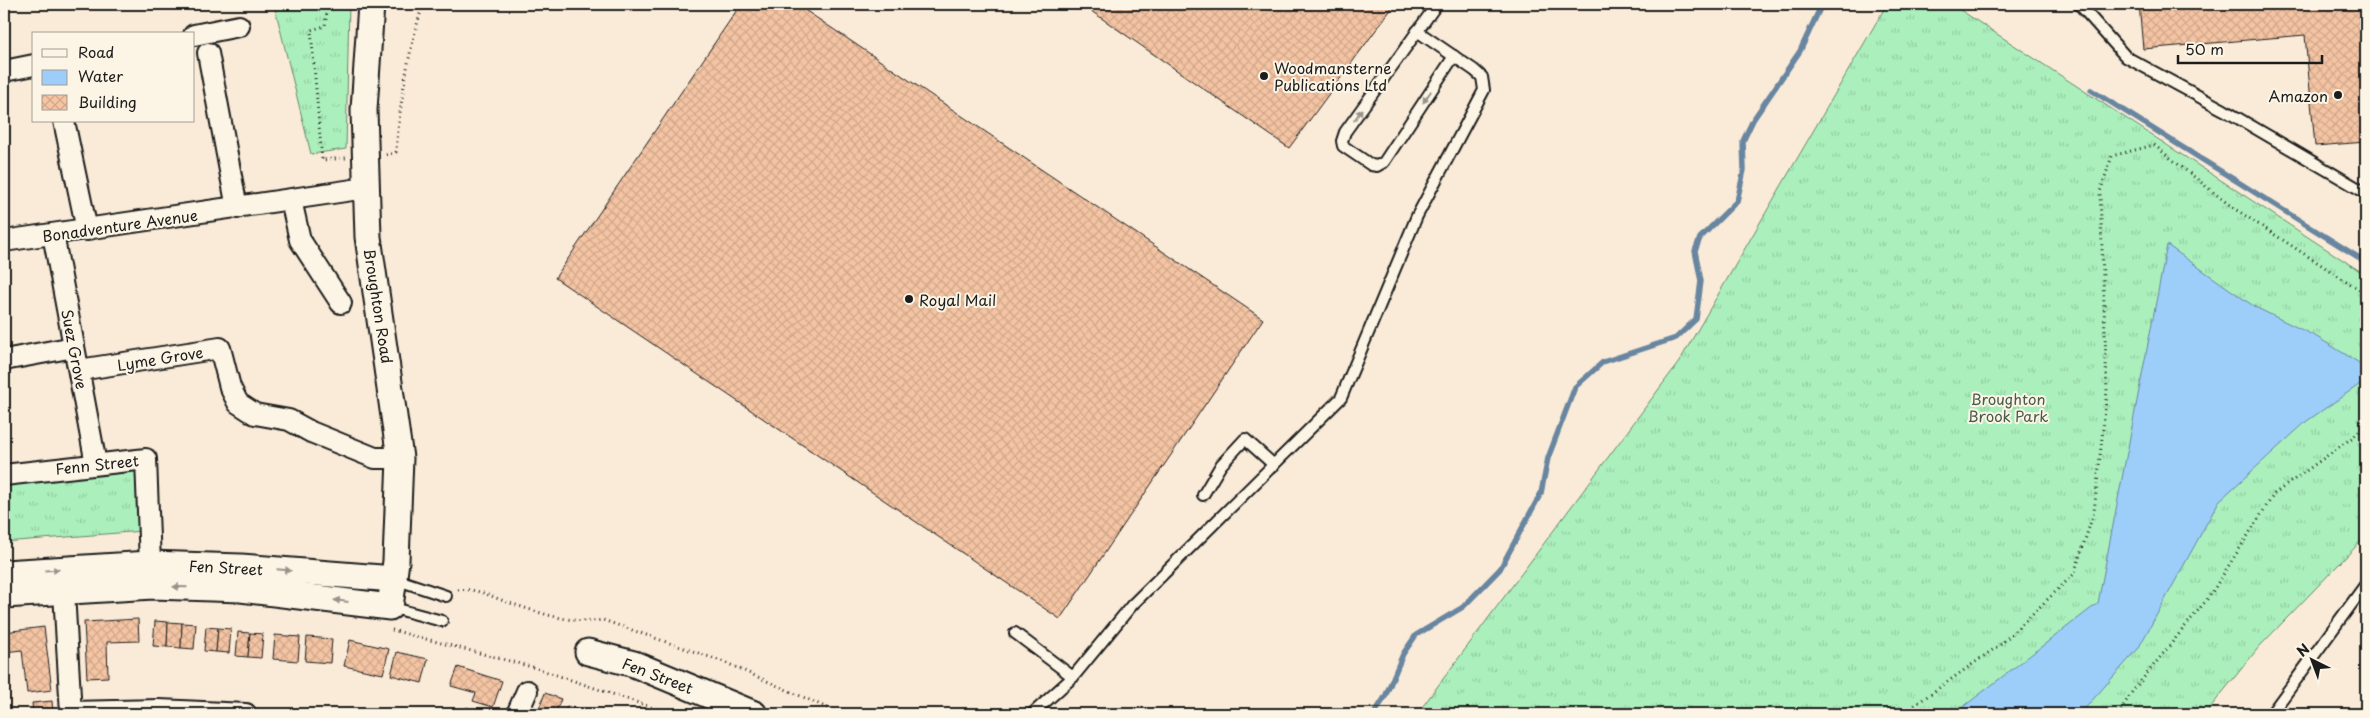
<svg xmlns="http://www.w3.org/2000/svg" width="2370" height="718" font-family="'Playpen Sans',sans-serif">
	<style>
		.grass { fill: url(#grass-tufts); stroke: #64866c }
		.water { fill: #9dcdf9; stroke: #6986a1 }
		.lines { fill: none; stroke-linecap: round; stroke-linejoin: round }
		.stream { stroke: #6986a1; stroke-width: 5.5 }
		.building { fill: url(#building-cross-hatch); stroke: #1c1c1c }
		.service-casing { stroke: #1c1c1c; stroke-width: 14 }
		.minor-casing { stroke: #1c1c1c; stroke-width: 24 }
		.tertiary-casing { stroke: #1c1c1c; stroke-width: 29 }
		.path { stroke: #1c1c1c; stroke-width: 3; stroke-dasharray: 1 4; stroke-linecap: butt }
		.service { stroke: #fcf5e5; stroke-width: 10 }
		.minor { stroke: #fcf5e5; stroke-width: 20 }
		.tertiary { stroke: #fcf5e5; stroke-width: 25 }
		.oneway { fill: #97938b }
		.poi-dot { fill: #1c1c1c; stroke: #fcf5e5; stroke-width: 2 }
		.labels { text-anchor: middle; dominant-baseline: central; stroke-width: 4; stroke-linejoin: round; paint-order: stroke }
		.poi-label { font-size: 15px; fill: #1c1c1c; stroke: #fcf5e5; text-anchor: start }
		.street-label { font-size: 15px; fill: #1c1c1c; stroke: #fcf5e5 }
		.park-label { font-size: 15px; fill: #475c4c; stroke: #fcf5e5 }
	</style>
	<defs>
		<pattern id="grass-tufts" width="24" height="20" patternUnits="userSpaceOnUse" patternTransform="scale(1.25)"><rect width="24" height="20" fill="#abf0bc"/><path d="M3 7l-1-3M5 7V3M7 7l1-3M15 17l-1-3M17 17v-4M19 17l1-3" fill="none" stroke="#93cda1"/></pattern>
		<pattern id="building-cross-hatch" width="8" height="8" patternUnits="userSpaceOnUse" patternTransform="scale(1.25)"><rect width="8" height="8" fill="#f4c4a3"/><path d="M0 0l8 8M0 8l8-8" fill="none" stroke="#d1a88c"/></pattern>
	</defs>
	<rect width="100%" height="100%" fill="#faebd8"/>
	<filter id="ink" filterUnits="userSpaceOnUse"><feTurbulence type="fractalNoise" baseFrequency=".02" numOctaves="2"/><feDisplacementMap in="SourceGraphic" scale="10" xChannelSelector="R" yChannelSelector="G"/><feConvolveMatrix kernelMatrix="1 2 1 2 8 2 1 2 1" color-interpolation-filters="sRGB"/></filter>
	<g filter="url(#ink)">
		<g class="grass">
			<polygon points="274,4 349,4 346,149 311,154"/>
			<polygon points="1887,4 1951,4 2366,275 2366,536 2259,647 2205,714 1417,714 1679,362"/>
			<polygon points="140,467 143,531 4,542 4,483"/>
		</g>
		<polygon class="water" points="2167,245 2255,307 2317,337 2366,367 2366,380 2307,421 2219,501 2138,649 2080,714 1954,714 2098,603"/>
		<g class="lines">
			<g class="stream">
				<polyline points="2091,90 2366,262"/>
				<polyline points="1374,714 1385,697 1403,654 1416,635 1463,607 1500,569 1541,493 1548,458 1575,387 1603,362 1676,338 1696,319 1701,281 1695,251 1700,238 1737,201 1744,170 1743,141 1753,120 1800,51 1822,4"/>
			</g>
		</g>
		<g class="building">
			<polygon points="741,4 796,4 1263,319 1060,619 555,278"/>
			<polygon points="1081,4 1395,4 1289,148"/>
			<polygon points="2139,4 2366,4 2366,142 2315,146 2305,35 2143,49"/>
			<polygon points="138,619 139,641 107,642 108,677 87,678 84,622"/>
			<polygon points="155,621 168,622 167,647 153,646"/>
			<polygon points="168,622 182,623 181,648 167,647"/>
			<polygon points="182,623 196,624 194,649 181,648"/>
			<polygon points="44,627 52,690 27,693 22,650 4,652 4,632"/>
			<polygon points="206,627 218,628 216,652 204,651"/>
			<polygon points="218,628 231,629 229,653 216,652"/>
			<polygon points="238,632 250,633 248,657 236,656"/>
			<polygon points="250,633 263,634 261,658 248,657"/>
			<polygon points="275,635 300,637 298,661 273,659"/>
			<polygon points="307,637 332,639 330,663 305,661"/>
			<polygon points="350,640 389,649 383,674 344,666"/>
			<polygon points="397,652 428,659 422,683 391,675"/>
			<polygon points="458,667 502,681 493,707 473,701 476,693 451,686"/>
			<polygon points="545,693 561,699 555,714 537,714"/>
			<polygon points="52,701 53,714 33,714 32,703"/>
			<polygon points="2366,705 2366,714 2360,714"/>
			<polygon points="567,706 592,714 564,714"/>
			<polygon points="467,707 478,714 463,714"/>
		</g>
		<g class="lines">
			<defs>
				<g id="service">
					<polyline points="1437,4 1345,132 1342,141 1343,146 1371,165 1377,166 1384,162 1454,56"/>
					<polyline points="2079,4 2126,57 2224,110 2366,193"/>
					<polyline points="1203,495 1221,465 1245,439 1274,465"/>
					<polyline points="395,579 446,596"/>
					<polyline points="390,607 442,621"/>
					<polyline points="1015,633 1073,677"/>
					<polyline points="1032,714 1073,677 1132,605 1341,398 1417,216 1484,90 1482,77 1474,70 1417,31"/>
					<polyline points="2271,714 2366,584"/>
				</g>
				<g id="minor">
					<polyline points="194,35 239,26"/>
					<polyline points="208,53 237,208"/>
					<polyline points="4,71 34,65"/>
					<polyline points="64,121 87,230"/>
					<polyline points="291,200 300,240 341,303"/>
					<polyline points="53,234 96,464"/>
					<polyline points="4,241 366,188"/>
					<polyline points="4,360 74,347"/>
					<polyline points="79,370 220,348 230,387 238,403 255,414 289,420 311,432 375,458 400,458"/>
					<polyline points="4,475 146,459 150,564"/>
					<polyline points="64,592 71,714"/>
					<polyline points="71,712 159,710 246,714"/>
					<polyline points="517,714 527,691"/>
				</g>
				<g id="tertiary">
					<polyline points="4,573 150,564 241,567 394,579"/>
					<polyline points="4,595 153,586 241,589 390,607 396,561 400,458 368,237 364,110 371,4"/>
					<polyline points="588,652 634,664 754,714"/>
				</g>
			</defs>
			<use href="#service" class="service-casing"/>
			<use href="#minor" class="minor-casing"/>
			<use href="#tertiary" class="tertiary-casing"/>
			<g class="path">
				<polyline points="328,4 325,26 311,30 322,160 346,158"/>
				<path d="M386,155L396,152C400,102 408,52 423,4"/>
				<path d="M458,590C477,587 495,599 513,604C543,614 572,624 603,620L724,662L841,714"/>
				<polyline points="392,630 536,668 671,714"/>
				<polyline points="1902,714 2001,644 2074,574 2094,512 2107,391 2100,192 2112,156 2154,145 2232,207 2366,294"/>
				<polyline points="2118,714 2132,692 2209,597 2274,494 2353,437 2366,424"/>
			</g>
			<use href="#service" class="service"/>
			<use href="#minor" class="minor"/>
			<use href="#tertiary" class="tertiary"/>
		</g>
		<defs><path id="oneway-solid" d="M-6-.8H1V-3.2L6.5 0L1 3.2V.8H-6Z" transform="scale(1.25)"/></defs>
		<g class="oneway">
			<use href="#oneway-solid" transform="translate(1427 97) rotate(124)"/>
			<use href="#oneway-solid" transform="translate(1358 115) rotate(-55)"/>
			<use href="#oneway-solid" transform="translate(52 570) rotate(-3)"/>
			<use href="#oneway-solid" transform="translate(284 570) rotate(5)"/>
			<use href="#oneway-solid" transform="translate(180 587) rotate(-178)"/>
			<use href="#oneway-solid" transform="translate(341 601) rotate(-173)"/>
		</g>
	</g>
	<g class="poi-dot">
		<circle cx="1264" cy="76" r="5"/>
		<circle cx="2338" cy="95" r="5"/>
		<circle cx="909" cy="299" r="5"/>
	</g>
	<g class="labels">
		<g class="poi-label">
			<text x="1274" y="67">Woodmansterne<tspan x="1274" dy="17">Publications Ltd</tspan></text>
			<text x="2328" y="95" text-anchor="end">Amazon</text>
			<text x="919" y="299">Royal Mail</text>
		</g>
		<g class="street-label">
			<text transform="translate(120 225) rotate(-8)">Bonadventure Avenue</text>
			<text transform="translate(379 306) rotate(81)">Broughton Road</text>
			<text transform="translate(75 349) rotate(79)">Suez Grove</text>
			<text transform="translate(160 358) rotate(-9)">Lyme Grove</text>
			<text transform="translate(97 464) rotate(-6)">Fenn Street</text>
			<text transform="translate(226 567) rotate(3)">Fen Street</text>
			<text transform="translate(658 675) rotate(21)">Fen Street</text>
		</g>
		<g class="park-label">
			<text x="2008" y="398">Broughton<tspan x="2008" dy="17">Brook Park</tspan></text>
		</g>
	</g>
	<rect width="2370" height="718" fill="none" stroke="#fcf5e5" stroke-width="20"/>
	<rect x="10" y="10" width="2350" height="698" fill="none" stroke="#1c1c1c" stroke-width="2" filter="url(#ink)"/>
	<rect x="32" y="32" width="162" height="90" fill="#fcf5e5" stroke="#a29e95"/>
	<rect x="42" y="49" width="25" height="8" fill="#fcf5e5" stroke="#a29e95"/>
	<text x="78" y="58" font-size="15" fill="#1c1c1c">Road</text>
	<rect x="42" y="70" width="25" height="15" fill="#9dcdf9" stroke="#a29e95"/>
	<text x="78" y="82" font-size="15" fill="#1c1c1c">Water</text>
	<rect x="42" y="95" width="25" height="15" fill="url(#building-cross-hatch)" stroke="#a29e95"/>
	<text x="78" y="108" font-size="15" fill="#1c1c1c">Building</text>
	<g transform="translate(2312 660) rotate(318)" stroke="#fcf5e5" stroke-width="4" paint-order="stroke">
	<path d="M0-4L9 19L0 12L-9 19Z" fill="#1c1c1c"/>
	<text y="-8" font-size="14" font-weight="bold" text-anchor="middle" fill="#1c1c1c">N</text>
	</g>
	<path d="M2178 55v8h144v-8" fill="none" stroke="#1c1c1c" stroke-width="2.5"/>
	<text x="2185" y="55" font-size="15" fill="#1c1c1c" stroke="#fcf5e5" stroke-width="4" paint-order="stroke">50 m</text>
</svg>
